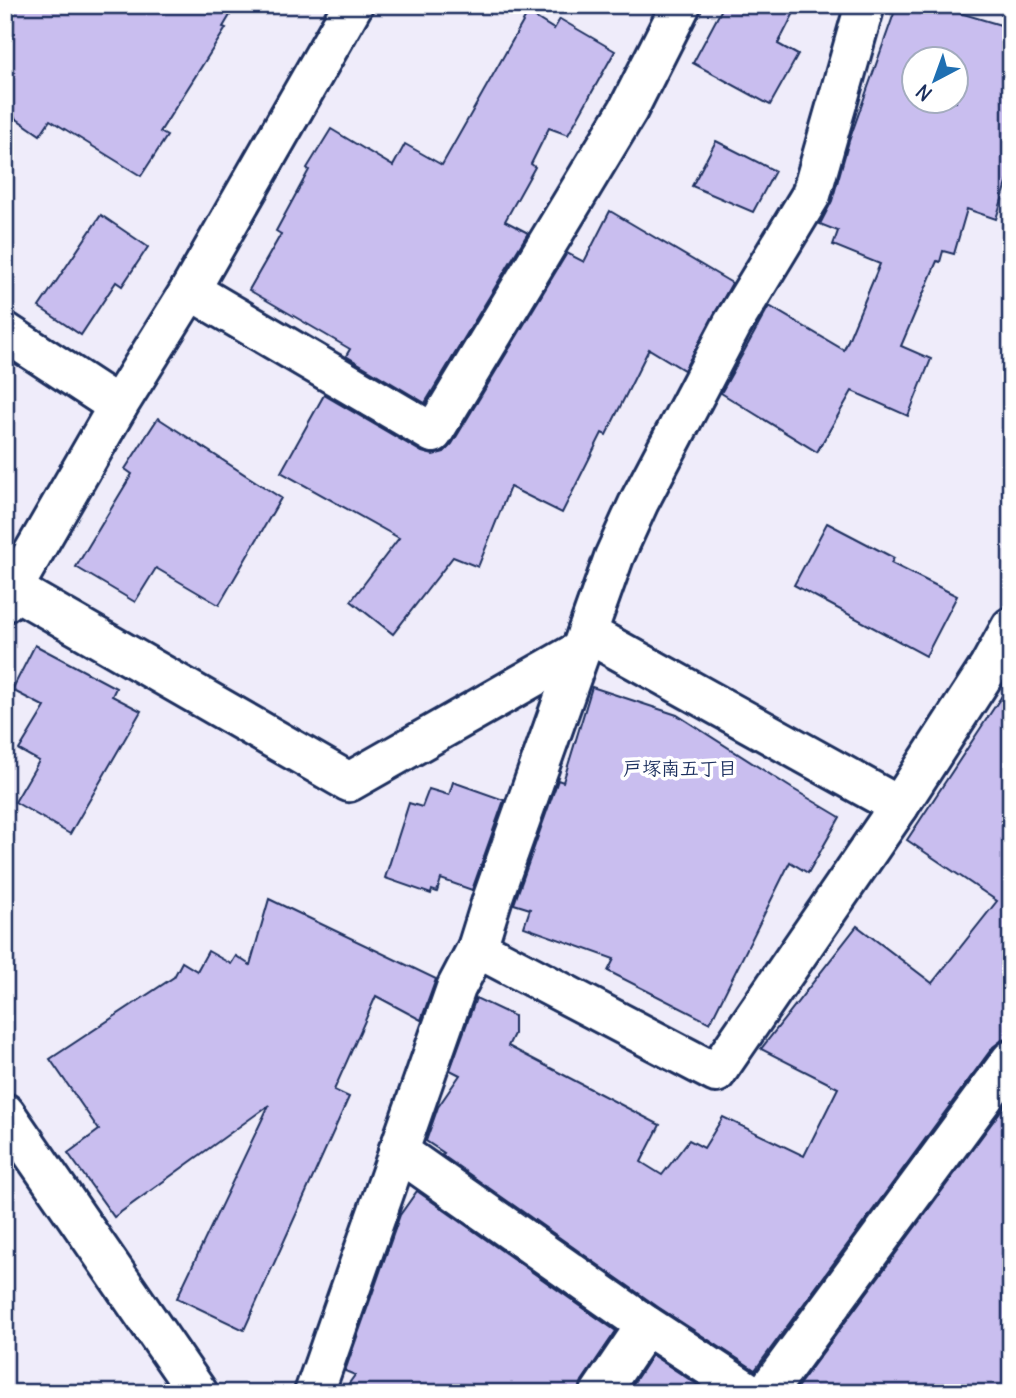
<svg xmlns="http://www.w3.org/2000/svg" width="1016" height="1398" font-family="Delius,'Klee One',sans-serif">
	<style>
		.building { fill: #c9beef; stroke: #1b2f5e; stroke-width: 2; fill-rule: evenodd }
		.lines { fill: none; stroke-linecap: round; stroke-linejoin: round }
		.minor-casing { stroke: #1b2f5e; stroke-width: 44 }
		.minor { stroke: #fff; stroke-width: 38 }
		.labels { text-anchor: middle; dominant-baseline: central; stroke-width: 7; stroke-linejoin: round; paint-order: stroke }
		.neighbourhood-label { font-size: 19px; font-weight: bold; fill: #1b2f5e; stroke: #fff }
	</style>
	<rect width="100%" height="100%" fill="#efecfa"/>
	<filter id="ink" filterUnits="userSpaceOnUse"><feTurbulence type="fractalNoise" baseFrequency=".0143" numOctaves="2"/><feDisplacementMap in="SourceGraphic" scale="14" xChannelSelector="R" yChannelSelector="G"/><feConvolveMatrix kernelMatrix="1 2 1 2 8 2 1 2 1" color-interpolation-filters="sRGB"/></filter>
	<g filter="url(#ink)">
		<g class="building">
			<polygon points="5,5 236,5 223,27 226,28 160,132 167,136 141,176 50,120 40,135 5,111"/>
			<polygon points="724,5 798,5 778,44 798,55 770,105 693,63"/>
			<path d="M897,5H933L1011,28V170L996,219L967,209L954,254L943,251L940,262L937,261L901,346L931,359L908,416L852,391L817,452L721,393L769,306L844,350L880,264L833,245L838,231L820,224L832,201L849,141ZM914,60H956V102H914Z"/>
			<polygon points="528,13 554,29 560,19 615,51 568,135 549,128 531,164 535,167 505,221 528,233 425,403 346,356 350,349 249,290 281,234 276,231 309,170 307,168 331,129 393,166 405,144 442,165"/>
			<polygon points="716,141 775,171 753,212 692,186"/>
			<polygon points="610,211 732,283 684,370 649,349 606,435 602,433 562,513 510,487 478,567 453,557 393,634 351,601 399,538 281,472 324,395 422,452 433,455 444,452 452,444 567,253 584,262"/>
			<polygon points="101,215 148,247 122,286 116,282 81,335 39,307"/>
			<polygon points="158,418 281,498 219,605 156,568 135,602 76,567 132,474 125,469"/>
			<polygon points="827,523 894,558 891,563 957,596 926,656 794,585"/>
			<polygon points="35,645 116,688 112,696 141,711 70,834 15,802 39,761 19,750 45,707 12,690"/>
			<polygon points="1011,682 1011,1039 1002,1040 993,1047 755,1370 658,1307 442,1155 444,1153 426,1141 438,1107 460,1075 450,1070 476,998 514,1016 514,1034 508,1046 660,1125 641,1162 662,1175 689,1140 704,1148 723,1117 804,1156 838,1088 761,1049 857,926 932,983 997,901 907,840"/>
			<polygon points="592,687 677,715 793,789 840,817 808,873 790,862 710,1023 608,971 614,959 524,927 530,909 514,904 558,780 563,782"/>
			<polygon points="453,782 504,800 472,890 441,879 437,892 432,890 431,894 385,878 409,803 422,807 429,789 449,795"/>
			<polygon points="269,899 436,979 421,1020 376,996 334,1090 349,1097 244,1330 177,1298 269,1105 114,1217 68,1153 99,1130 50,1059 174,977 182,962 197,971 208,951 231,964 236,956 250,965"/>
			<polygon points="1011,1097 1011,1393 793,1393"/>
			<polygon points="417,1191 616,1331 582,1381 578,1393 342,1393 355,1375 345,1371 400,1215"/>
			<polygon points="652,1355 710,1393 627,1393"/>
		</g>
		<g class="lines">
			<defs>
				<g id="minor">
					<polyline points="190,290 433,433 628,110 681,5"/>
					<polyline points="5,332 118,406"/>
					<polyline points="13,589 349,782 581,650"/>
					<polyline points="5,602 118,406 190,290 353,5"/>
					<polyline points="587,633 899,806"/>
					<polyline points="477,948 716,1073 899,806 989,667 1011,627"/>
					<polyline points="5,1113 198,1393"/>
					<polyline points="398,1151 646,1325 750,1393"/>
					<polyline points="314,1393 456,988 477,948 493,897 614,557 639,502 732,325 811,195 865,5"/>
					<polyline points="600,1393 646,1325"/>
					<polyline points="766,1393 1011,1060"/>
				</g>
			</defs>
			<use href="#minor" class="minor-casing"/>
			<use href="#minor" class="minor"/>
		</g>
	</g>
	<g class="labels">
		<g class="neighbourhood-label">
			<text x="680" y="768">戸塚南五丁目</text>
		</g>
	</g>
	<rect width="1016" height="1398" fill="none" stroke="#fff" stroke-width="28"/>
	<rect x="14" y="14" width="988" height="1370" fill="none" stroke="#1b2f5e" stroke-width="2.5" filter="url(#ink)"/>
	<g transform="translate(935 80) rotate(221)"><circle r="33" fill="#ffffff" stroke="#a4acbf" stroke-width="2"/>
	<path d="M0-5L12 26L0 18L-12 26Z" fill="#1f6fb2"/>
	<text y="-10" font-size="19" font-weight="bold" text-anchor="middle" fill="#1b2f5e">N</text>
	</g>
</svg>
